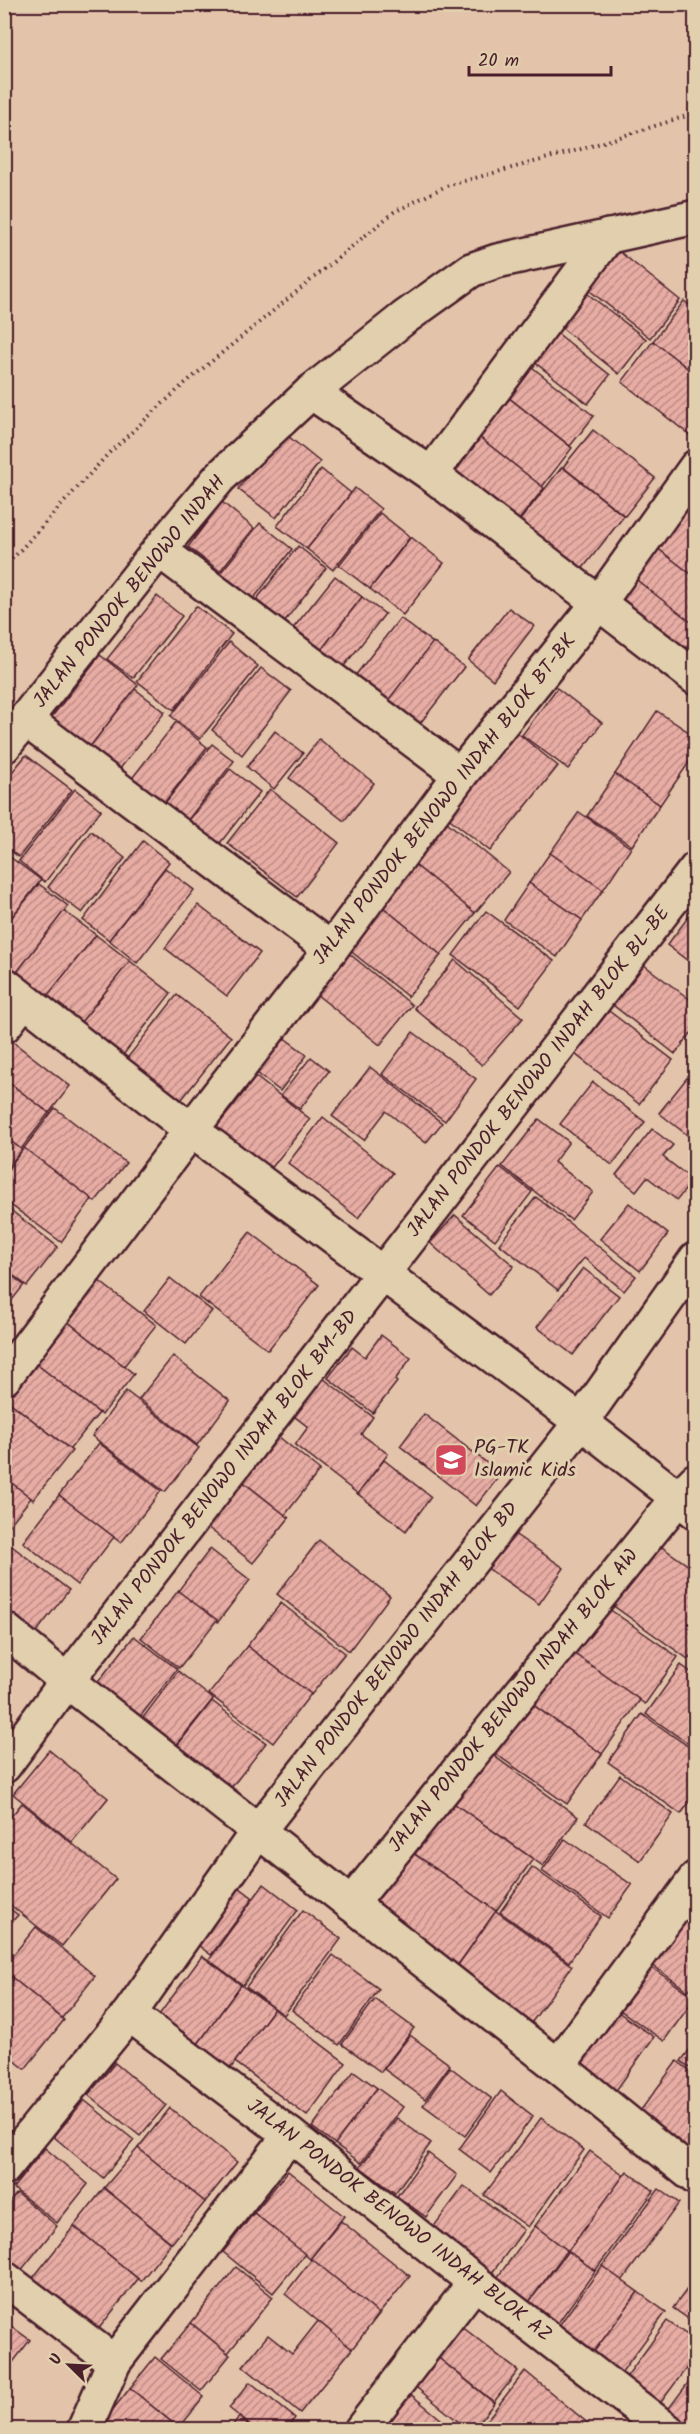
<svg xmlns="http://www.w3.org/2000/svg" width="700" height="2434" font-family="Kalam,sans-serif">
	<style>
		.building { fill: url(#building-hatch); stroke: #4a1f2b; stroke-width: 1.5 }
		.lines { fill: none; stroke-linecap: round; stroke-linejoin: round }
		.minor-casing { stroke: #4a1f2b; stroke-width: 38 }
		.path { stroke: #4a1f2b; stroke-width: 4; stroke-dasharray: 1.5 4.5; stroke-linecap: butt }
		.minor { stroke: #e1cfad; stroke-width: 33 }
		.labels { text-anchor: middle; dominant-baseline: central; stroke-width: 6; stroke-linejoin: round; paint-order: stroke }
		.street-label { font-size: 20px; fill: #4a1f2b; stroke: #e1cfad }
		.poi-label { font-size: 20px; fill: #4a1f2b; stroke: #e1cfad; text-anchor: start }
	</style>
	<defs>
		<pattern id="building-hatch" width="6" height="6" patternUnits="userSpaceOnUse" patternTransform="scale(1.5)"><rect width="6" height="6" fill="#e7aca3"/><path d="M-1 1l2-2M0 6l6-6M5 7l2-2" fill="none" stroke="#bd8b85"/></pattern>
	</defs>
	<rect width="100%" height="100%" fill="#e3c4aa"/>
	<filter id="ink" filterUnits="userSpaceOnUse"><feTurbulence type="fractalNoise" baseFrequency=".0167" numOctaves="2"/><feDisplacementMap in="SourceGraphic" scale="12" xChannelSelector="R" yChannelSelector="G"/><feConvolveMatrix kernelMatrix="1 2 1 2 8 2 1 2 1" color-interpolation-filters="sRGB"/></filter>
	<g filter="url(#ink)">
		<g class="building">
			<polygon points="615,248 680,300 650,338 585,287"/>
			<polygon points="575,284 646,339 619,374 548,317"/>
			<polygon points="684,301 696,310 696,375 653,341"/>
			<polygon points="547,325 610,375 588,404 524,354"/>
			<polygon points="653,341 696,375 696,440 622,382"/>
			<polygon points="523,360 594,416 570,446 499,390"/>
			<polygon points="499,390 572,448 542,487 469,429"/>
			<polygon points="469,429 544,488 510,531 435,472"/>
			<polygon points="593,430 655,478 625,516 563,467"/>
			<polygon points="283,432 320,462 276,518 238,489"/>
			<polygon points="562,467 624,516 572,582 510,533"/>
			<polygon points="321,469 351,493 307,549 277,526"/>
			<polygon points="355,488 381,509 333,570 307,549"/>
			<polygon points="222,502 254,528 220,571 188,547"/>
			<polygon points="691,504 696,508 696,578 657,548"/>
			<polygon points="380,513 410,537 370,589 339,565"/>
			<polygon points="260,523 292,549 248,606 214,581"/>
			<polygon points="411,537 444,563 403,615 370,589"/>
			<polygon points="298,546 326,568 274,635 246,613"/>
			<polygon points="657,548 696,578 696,619 692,624 634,578"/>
			<polygon points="335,576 362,597 311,663 283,641"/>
			<polygon points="634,578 696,626 696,636 676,662 609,609"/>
			<polygon points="157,596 182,616 133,678 107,659"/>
			<polygon points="362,597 385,614 341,670 319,653"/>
			<polygon points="196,606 232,634 174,710 137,681"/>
			<polygon points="509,608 534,626 493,680 468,660"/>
			<polygon points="400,618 433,643 380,711 348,685"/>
			<polygon points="229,642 258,666 200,739 171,716"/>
			<polygon points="433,642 464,667 411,735 380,711"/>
			<polygon points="100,655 138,685 82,757 44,727"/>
			<polygon points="261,668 291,691 242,755 212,730"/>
			<polygon points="557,688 602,723 568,769 522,735"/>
			<polygon points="135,689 165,712 111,780 82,757"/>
			<polygon points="657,711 696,737 696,752 660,805 615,774"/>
			<polygon points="176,722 207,747 154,816 122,791"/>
			<polygon points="509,726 558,766 490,851 441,812"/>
			<polygon points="275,731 303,753 274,789 247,767"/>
			<polygon points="319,739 374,783 344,821 289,778"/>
			<polygon points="212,744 234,761 183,826 161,808"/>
			<polygon points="26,755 72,790 19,857 4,846 4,782"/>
			<polygon points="230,769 260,792 217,847 187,823"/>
			<polygon points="615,774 660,805 632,846 587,816"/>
			<polygon points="75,789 101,810 45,882 19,861"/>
			<polygon points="270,789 339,843 297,897 227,843"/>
			<polygon points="579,812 631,848 603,890 550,853"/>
			<polygon points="438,815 509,872 475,913 405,857"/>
			<polygon points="91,831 125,858 82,913 48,887"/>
			<polygon points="143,841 169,862 109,940 83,920"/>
			<polygon points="550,853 603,890 582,920 529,883"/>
			<polygon points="6,854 41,880 4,927 4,856"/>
			<polygon points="405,857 475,913 441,955 372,898"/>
			<polygon points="165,868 194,890 137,963 109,940"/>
			<polygon points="529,883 582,920 557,957 504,920"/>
			<polygon points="39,884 68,906 14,976 4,968 4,927"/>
			<polygon points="372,898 441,955 408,997 338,941"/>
			<polygon points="198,905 260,953 227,996 165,948"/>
			<polygon points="696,907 696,967 667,945"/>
			<polygon points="64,911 96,935 44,1000 14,976"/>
			<polygon points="486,911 554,961 520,1006 453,955"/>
			<polygon points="96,935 130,961 78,1026 44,1000"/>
			<polygon points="340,946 412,1005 380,1045 307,987"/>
			<polygon points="455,960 523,1018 482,1065 414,1008"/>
			<polygon points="130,961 171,993 120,1059 78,1026"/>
			<polygon points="644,965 696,1004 696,1027 675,1054 613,1005"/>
			<polygon points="177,995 231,1037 175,1108 121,1066"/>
			<polygon points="609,1011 673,1060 639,1104 575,1054"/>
			<polygon points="275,1031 307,1055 280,1091 248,1066"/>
			<polygon points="413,1032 476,1079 445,1121 382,1074"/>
			<polygon points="4,1035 70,1086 49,1113 4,1079"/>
			<polygon points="311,1057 329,1071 300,1109 281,1095"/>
			<polygon points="370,1067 442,1123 426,1143 386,1111 364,1140 332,1116"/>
			<polygon points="690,1074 696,1079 696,1142 659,1113"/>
			<polygon points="256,1077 310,1119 270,1170 216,1128"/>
			<polygon points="4,1079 49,1113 21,1149 4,1136"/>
			<polygon points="593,1082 645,1122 612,1165 560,1124"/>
			<polygon points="55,1108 126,1163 95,1202 24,1148"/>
			<polygon points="323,1117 393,1173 358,1218 288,1163"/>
			<polygon points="539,1119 569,1142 554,1162 593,1192 571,1220 502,1166"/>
			<polygon points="652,1129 673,1145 663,1157 693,1180 677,1200 647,1177 636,1191 616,1175"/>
			<polygon points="4,1136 22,1150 4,1171"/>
			<polygon points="24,1148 92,1199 61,1242 4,1200 4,1174"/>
			<polygon points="500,1167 532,1192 495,1240 463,1215"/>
			<polygon points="536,1197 636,1276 624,1291 584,1258 558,1290 499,1244"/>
			<polygon points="629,1203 668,1234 640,1271 600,1239"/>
			<polygon points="4,1205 58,1247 27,1286 4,1268"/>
			<polygon points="455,1215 514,1266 489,1295 430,1243"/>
			<polygon points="250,1232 319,1285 268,1350 199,1297"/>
			<polygon points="583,1268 619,1296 573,1355 537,1327"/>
			<polygon points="4,1270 24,1285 4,1310"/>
			<polygon points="90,1274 156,1325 124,1366 58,1314"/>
			<polygon points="170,1278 212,1311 186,1344 144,1311"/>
			<polygon points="58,1314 134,1374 102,1415 26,1356"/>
			<polygon points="381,1335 411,1358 395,1380 397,1382 373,1413 328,1378 352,1347 365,1357"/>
			<polygon points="26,1356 99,1413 70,1449 4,1398 4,1384"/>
			<polygon points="173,1356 230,1401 197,1445 139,1399"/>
			<polygon points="319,1375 373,1417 361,1434 388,1454 358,1494 295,1445 308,1427 290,1413"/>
			<polygon points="126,1391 199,1448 165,1492 92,1436"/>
			<polygon points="4,1398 72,1451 33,1500 4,1477"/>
			<polygon points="424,1414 501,1474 476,1506 400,1446"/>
			<polygon points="268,1428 320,1470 285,1515 233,1474"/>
			<polygon points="99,1443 161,1491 121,1543 59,1495"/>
			<polygon points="384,1460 431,1497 406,1531 358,1494"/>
			<polygon points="233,1474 289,1518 253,1563 197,1519"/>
			<polygon points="4,1477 31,1498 4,1532"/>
			<polygon points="59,1495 114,1537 77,1585 23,1542"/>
			<polygon points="510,1531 564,1568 539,1604 486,1567"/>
			<polygon points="4,1540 69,1590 28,1643 4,1624"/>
			<polygon points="319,1540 390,1596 349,1651 277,1594"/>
			<polygon points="652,1540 696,1571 696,1648 688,1659 608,1602"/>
			<polygon points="210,1549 250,1580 218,1622 178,1591"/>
			<polygon points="178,1591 217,1620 179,1668 141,1638"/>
			<polygon points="599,1602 678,1657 645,1704 566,1648"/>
			<polygon points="281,1603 345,1653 311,1695 247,1646"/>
			<polygon points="134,1636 177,1669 133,1726 90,1692"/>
			<polygon points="247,1646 311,1694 273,1743 209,1694"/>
			<polygon points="566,1648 640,1700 602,1754 528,1701"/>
			<polygon points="681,1665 696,1676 696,1749 646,1714"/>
			<polygon points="178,1671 213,1699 166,1758 133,1731"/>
			<polygon points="526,1700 602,1754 567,1804 490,1750"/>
			<polygon points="212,1701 266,1743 224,1797 170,1755"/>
			<polygon points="642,1714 696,1752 696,1793 681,1814 608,1762"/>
			<polygon points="49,1750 108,1798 72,1842 13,1794"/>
			<polygon points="487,1751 578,1817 543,1866 452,1802"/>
			<polygon points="620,1775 673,1814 640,1861 586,1822"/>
			<polygon points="452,1802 533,1859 496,1911 415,1854"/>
			<polygon points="22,1803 116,1879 62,1946 4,1900 4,1825"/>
			<polygon points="565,1839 632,1885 608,1918 542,1871"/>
			<polygon points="407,1849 496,1911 453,1972 365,1909"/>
			<polygon points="532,1867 601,1916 569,1962 500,1912"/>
			<polygon points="227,1878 253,1898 211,1955 185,1935"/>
			<polygon points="264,1884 298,1910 243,1985 209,1960"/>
			<polygon points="4,1904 18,1915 4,1930"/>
			<polygon points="303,1910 341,1939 284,2015 246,1987"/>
			<polygon points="496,1911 572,1966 532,2022 456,1968"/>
			<polygon points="689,1912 696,1916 696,1980 688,1991 651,1964"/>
			<polygon points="36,1927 95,1976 62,2018 4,1971 4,1966"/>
			<polygon points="333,1955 379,1989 339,2045 292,2010"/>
			<polygon points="202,1956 241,1985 195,2048 156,2019"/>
			<polygon points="641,1960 695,1998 664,2041 610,2003"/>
			<polygon points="4,1971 64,2020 25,2069 4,2052"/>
			<polygon points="241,1985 274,2009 228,2072 195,2048"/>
			<polygon points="375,1999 414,2028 381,2072 342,2044"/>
			<polygon points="611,2007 654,2037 615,2092 572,2062"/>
			<polygon points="274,2009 346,2063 307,2116 235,2062"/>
			<polygon points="410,2035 450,2065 425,2099 384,2069"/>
			<polygon points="696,2041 696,2072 681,2061"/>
			<polygon points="677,2061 696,2075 696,2164 635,2118"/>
			<polygon points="115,2063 166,2105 140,2136 88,2095"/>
			<polygon points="450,2067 492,2099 465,2136 423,2105"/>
			<polygon points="354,2071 377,2088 335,2144 312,2127"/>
			<polygon points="377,2088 403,2107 361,2163 335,2144"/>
			<polygon points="501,2091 533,2116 491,2173 459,2149"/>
			<polygon points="84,2100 134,2140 103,2178 54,2137"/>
			<polygon points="170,2108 237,2162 205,2202 138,2148"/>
			<polygon points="397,2118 431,2143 395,2193 360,2167"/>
			<polygon points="541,2118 584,2150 528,2227 484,2195"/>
			<polygon points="45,2148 88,2184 57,2223 13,2188"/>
			<polygon points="138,2148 205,2202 172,2243 104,2188"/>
			<polygon points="590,2151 624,2176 568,2251 535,2226"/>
			<polygon points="428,2153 457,2175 426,2217 397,2196"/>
			<polygon points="288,2171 344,2216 310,2259 254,2213"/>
			<polygon points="627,2171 654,2191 595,2271 568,2251"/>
			<polygon points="464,2186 524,2230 489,2277 429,2233"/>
			<polygon points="104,2188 171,2243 141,2281 74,2226"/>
			<polygon points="659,2189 679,2203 622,2281 602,2266"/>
			<polygon points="17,2193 57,2226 19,2273 4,2261 4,2208"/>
			<polygon points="254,2213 305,2254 273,2293 223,2252"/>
			<polygon points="341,2221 410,2276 379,2314 310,2259"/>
			<polygon points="74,2226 138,2279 97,2331 33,2278"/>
			<polygon points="535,2226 567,2250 526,2306 494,2282"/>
			<polygon points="568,2251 595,2271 555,2327 526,2306"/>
			<polygon points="312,2259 379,2314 352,2349 285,2294"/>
			<polygon points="602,2266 638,2292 585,2364 550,2338"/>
			<polygon points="236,2267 273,2297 228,2353 191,2323"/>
			<polygon points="696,2277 696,2324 673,2308"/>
			<polygon points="638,2292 666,2312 613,2384 585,2364"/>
			<polygon points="4,2321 30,2340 4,2374"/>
			<polygon points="318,2321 352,2349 300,2413 243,2366 268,2335 292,2354"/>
			<polygon points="455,2321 518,2371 494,2402 430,2351"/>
			<polygon points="667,2321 696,2341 696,2355 653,2413 619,2387"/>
			<polygon points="191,2323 230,2355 201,2391 161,2359"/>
			<polygon points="430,2351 494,2403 473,2430 469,2430 407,2380"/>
			<polygon points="155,2357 204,2397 179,2428 130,2388"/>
			<polygon points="525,2371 596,2430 479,2430"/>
			<polygon points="696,2372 696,2430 675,2430 661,2419"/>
			<polygon points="250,2382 295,2418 286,2430 256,2430 229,2408"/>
			<polygon points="402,2387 454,2430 396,2430 379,2416"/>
			<polygon points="130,2388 181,2430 112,2430 103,2422"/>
			<polygon points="239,2417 254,2430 229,2430"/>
		</g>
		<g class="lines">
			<defs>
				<g id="minor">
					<polyline points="311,392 431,474 696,678"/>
					<polyline points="431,474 608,236"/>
					<polyline points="159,550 460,775"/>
					<polyline points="26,720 331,949"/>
					<polyline points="4,746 159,550 220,477 311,392 404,318 471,270 497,261 696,217"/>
					<polyline points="4,984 191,1130 581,1422 696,1512"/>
					<polyline points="4,1026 24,1000"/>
					<polyline points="4,1378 191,1130 331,949 460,775 598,604 696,467"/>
					<polyline points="4,1629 67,1681 558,2066 696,2178"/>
					<polyline points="4,1766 67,1681 696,869"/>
					<polyline points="351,1904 678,1498 696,1480"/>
					<polyline points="129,2014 290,2135 475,2282 667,2430"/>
					<polyline points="558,2066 696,1878"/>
					<polyline points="4,2168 129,2014 258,1831 581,1422 696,1259"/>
					<polyline points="4,2278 114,2362"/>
					<polyline points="84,2430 114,2362 290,2135"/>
					<polyline points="361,2430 475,2282"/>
				</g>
			</defs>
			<use href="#minor" class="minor-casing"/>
			<polyline class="path" points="4,568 108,454 184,384 394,212 446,186 585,148 696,113"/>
			<use href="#minor" class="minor"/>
		</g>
	</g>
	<defs>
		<symbol id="school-square" viewBox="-11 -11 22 22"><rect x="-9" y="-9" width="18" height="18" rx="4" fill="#d1495b" stroke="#e1cfad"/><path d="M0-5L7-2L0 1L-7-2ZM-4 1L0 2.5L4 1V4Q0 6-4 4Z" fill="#fff"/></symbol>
	</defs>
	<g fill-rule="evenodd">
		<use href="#school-square" x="432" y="1441" width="38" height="38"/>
	</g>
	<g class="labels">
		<g class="street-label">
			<text transform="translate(130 592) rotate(-51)">JALAN PONDOK BENOWO INDAH</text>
			<text transform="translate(445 800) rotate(-52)">JALAN PONDOK BENOWO INDAH BLOK BT-BK</text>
			<text transform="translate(539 1072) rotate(-52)">JALAN PONDOK BENOWO INDAH BLOK BL-BE</text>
			<text transform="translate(225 1478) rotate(-52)">JALAN PONDOK BENOWO INDAH BLOK BM-BD</text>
			<text transform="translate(397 1655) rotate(-52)">JALAN PONDOK BENOWO INDAH BLOK BD</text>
			<text transform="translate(514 1701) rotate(-51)">JALAN PONDOK BENOWO INDAH BLOK AW</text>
			<text transform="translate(399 2221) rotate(38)">JALAN PONDOK BENOWO INDAH BLOK AZ</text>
		</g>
		<g class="poi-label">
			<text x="474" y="1448">PG-TK<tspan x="474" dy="23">Islamic Kids</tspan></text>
		</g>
	</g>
	<rect width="700" height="2434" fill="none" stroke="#e1cfad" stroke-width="24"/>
	<rect x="12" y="12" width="676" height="2410" fill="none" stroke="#4a1f2b" stroke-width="2" filter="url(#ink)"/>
	<g transform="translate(69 2365) rotate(294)" stroke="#e1cfad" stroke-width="4.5" paint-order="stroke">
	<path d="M0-4.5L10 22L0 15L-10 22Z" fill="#4a1f2b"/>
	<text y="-9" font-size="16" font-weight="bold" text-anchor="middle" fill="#4a1f2b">U</text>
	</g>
	<path d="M469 66v9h142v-9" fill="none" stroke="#4a1f2b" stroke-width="3"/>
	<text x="478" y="66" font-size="18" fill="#4a1f2b" stroke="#e1cfad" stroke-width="4.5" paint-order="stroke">20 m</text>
</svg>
